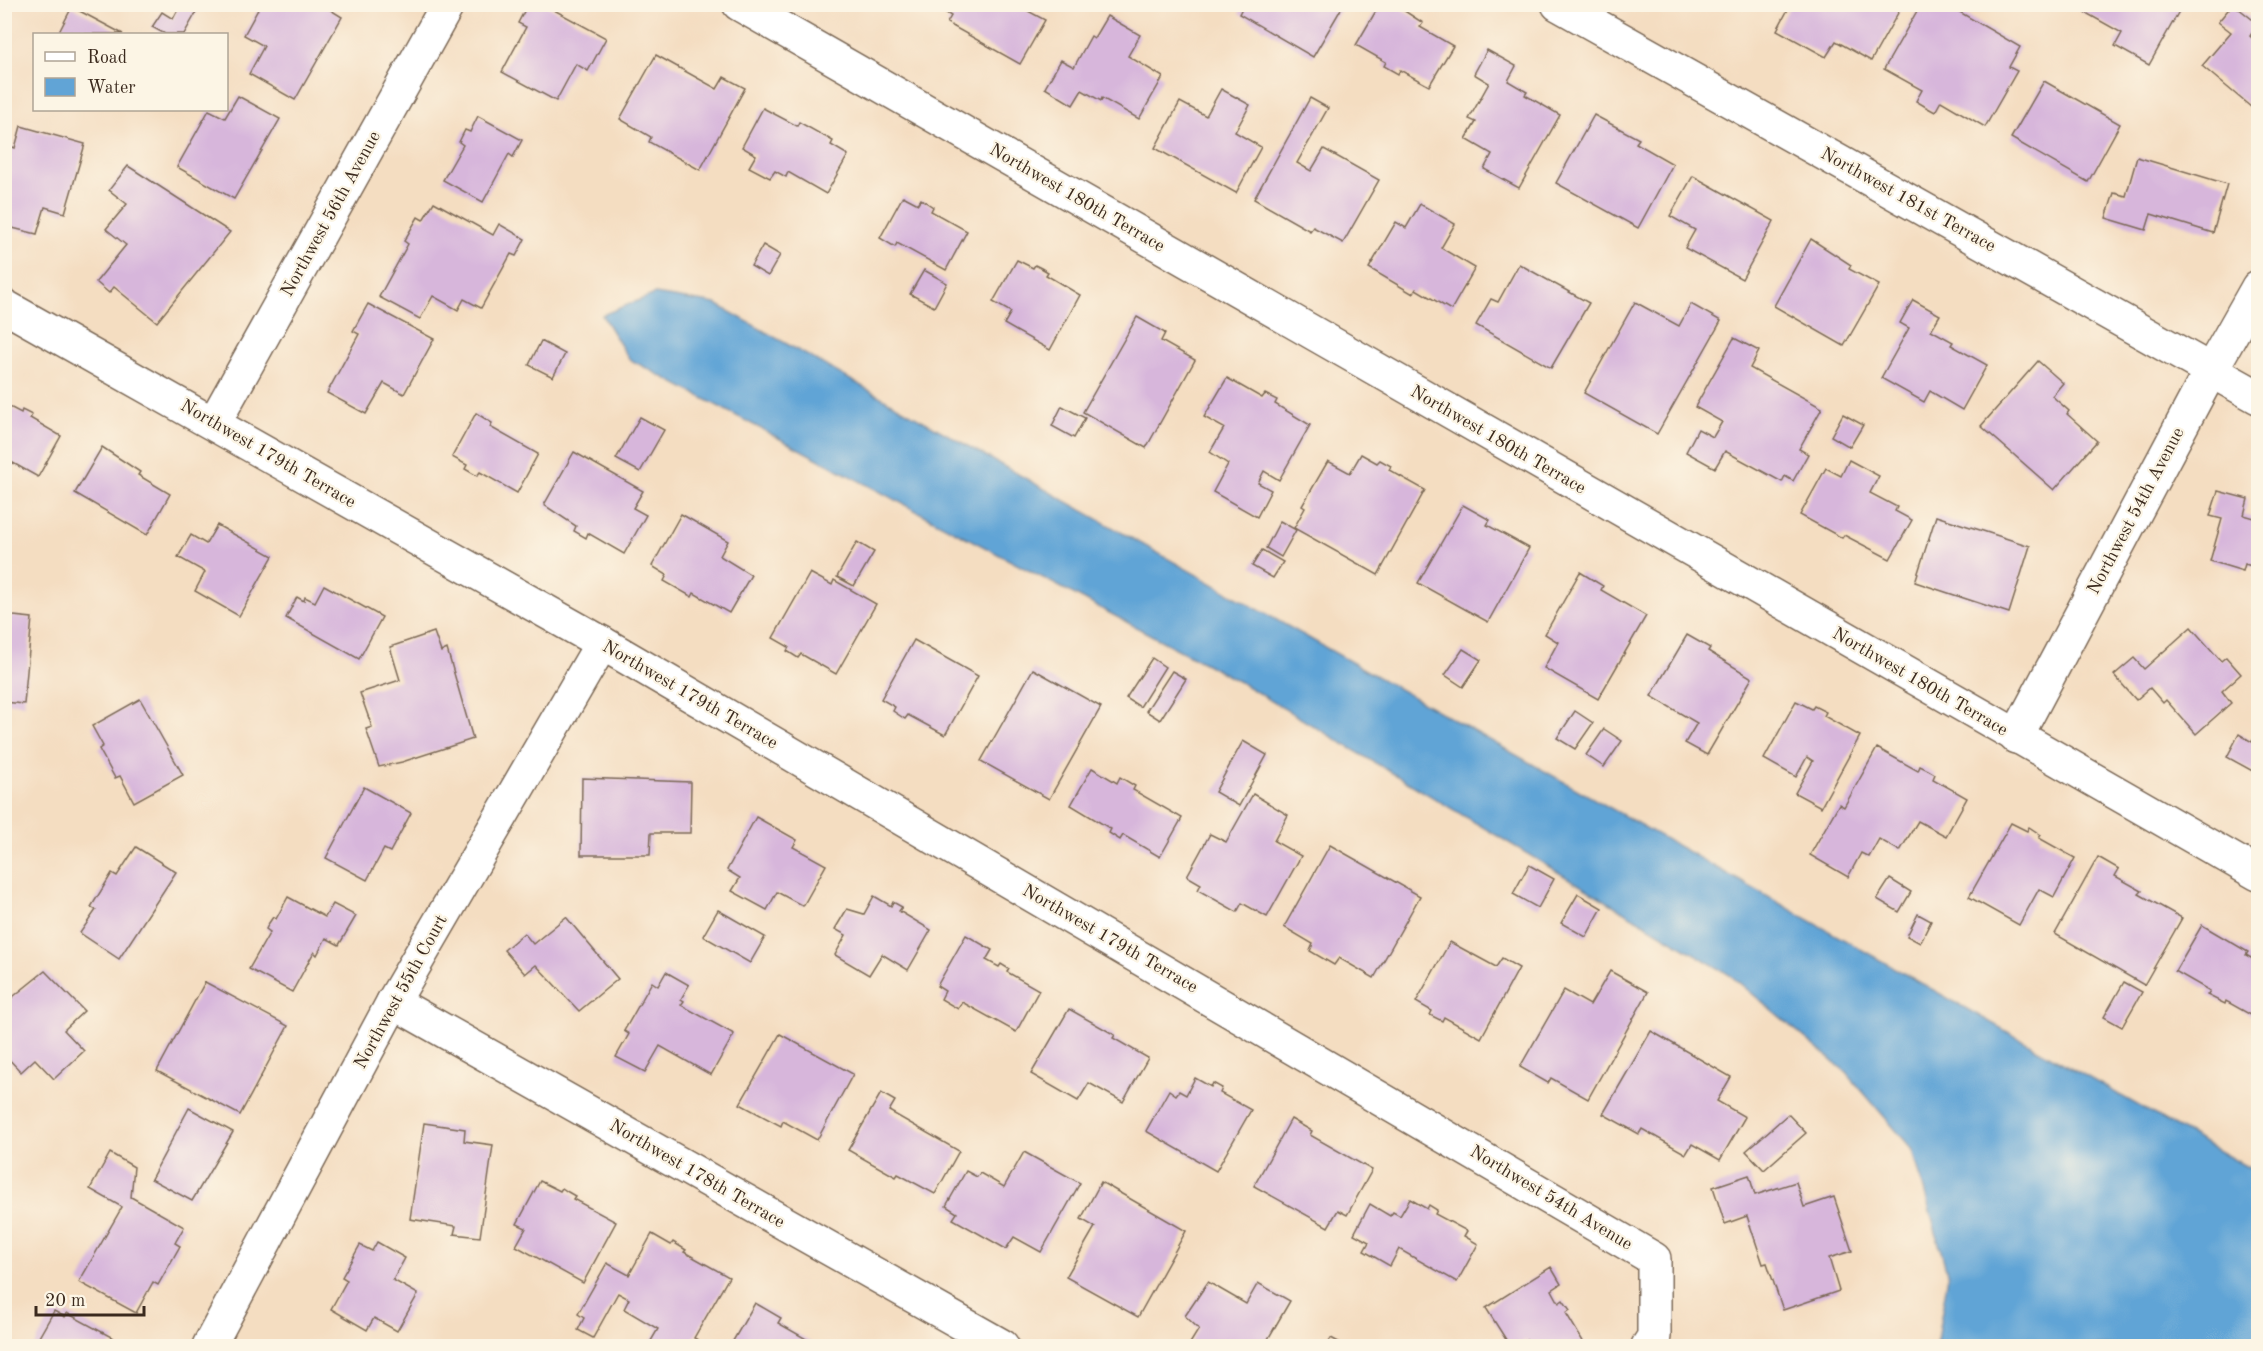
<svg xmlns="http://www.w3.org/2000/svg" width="2263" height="1351" font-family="'Old Standard TT',serif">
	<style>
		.water { fill: #61a4d6; stroke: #4e677a; stroke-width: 1.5 }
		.building { fill: #d7b6db }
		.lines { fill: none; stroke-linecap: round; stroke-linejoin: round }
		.minor-casing { stroke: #7c6957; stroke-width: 36 }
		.minor { stroke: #fff; stroke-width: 33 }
		.labels { text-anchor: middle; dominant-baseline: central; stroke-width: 4.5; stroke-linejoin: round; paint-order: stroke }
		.street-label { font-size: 18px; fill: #3b2a1e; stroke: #fcf5e5 }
	</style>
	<rect width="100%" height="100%" fill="#fcf5e5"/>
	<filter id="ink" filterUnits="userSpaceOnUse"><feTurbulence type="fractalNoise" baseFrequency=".0167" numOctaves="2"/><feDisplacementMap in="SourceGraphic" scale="12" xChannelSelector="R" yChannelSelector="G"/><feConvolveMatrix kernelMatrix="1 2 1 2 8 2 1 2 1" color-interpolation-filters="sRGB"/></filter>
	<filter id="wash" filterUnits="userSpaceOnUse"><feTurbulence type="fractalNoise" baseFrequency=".008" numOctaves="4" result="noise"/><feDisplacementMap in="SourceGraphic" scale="24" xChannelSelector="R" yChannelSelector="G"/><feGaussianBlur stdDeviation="1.35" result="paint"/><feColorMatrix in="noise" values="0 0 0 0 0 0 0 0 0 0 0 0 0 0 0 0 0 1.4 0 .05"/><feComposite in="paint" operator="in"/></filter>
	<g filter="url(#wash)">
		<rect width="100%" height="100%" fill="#f4ddc1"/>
		<polygon class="water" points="655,294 716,304 2258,1173 2258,1346 1936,1346 1948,1276 1913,1150 1846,1072 1730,975 1240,682 629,359 602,315"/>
		<g id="blocks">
			<g class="building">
				<polygon points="181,4 201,4 184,34 165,34 152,27 162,12 173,19"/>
				<polygon points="261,4 321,4 342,17 295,100 249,74 264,46 244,35"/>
				<polygon points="528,4 543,4 606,38 588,71 576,64 556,101 502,72 526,27 518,23"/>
				<polygon points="932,4 1029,4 1026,10 1045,20 1020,64 947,23 951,16"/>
				<polygon points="1244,4 1344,4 1313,57 1239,14"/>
				<polygon points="1380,4 1394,4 1423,23 1420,27 1453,46 1429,86 1400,70 1398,74 1384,66 1386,62 1356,45"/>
				<polygon points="1791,4 1903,4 1871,61 1836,41 1826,57 1777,30"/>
				<polygon points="1921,4 1946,4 2020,47 2009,67 2017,71 1985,127 1941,101 1935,112 1926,107 1916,101 1922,90 1884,69"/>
				<polygon points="2070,4 2183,4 2149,65 2115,46 2122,33"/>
				<polygon points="2233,4 2258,24 2250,36 2258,43 2258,113 2202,66 2231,32 2218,22"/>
				<polygon points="72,7 123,34 58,34"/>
				<polygon points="1107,16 1140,35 1128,56 1163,77 1139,119 1102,98 1101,101 1082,90 1073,105 1045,88 1061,60 1074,67 1091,36 1094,38"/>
				<polygon points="1487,50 1516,66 1508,81 1527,92 1525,95 1560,115 1519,188 1484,169 1492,154 1466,139 1476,122 1469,119 1489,83 1474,74"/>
				<polygon points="656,55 717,89 724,77 745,88 700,170 649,142 651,137 620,119"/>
				<polygon points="2044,81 2120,124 2088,182 2011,138"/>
				<polygon points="1221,89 1250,105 1235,132 1261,147 1236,193 1155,148 1180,102 1206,116"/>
				<polygon points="238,96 280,119 234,199 177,167 209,110 225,118"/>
				<polygon points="1310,98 1328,108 1297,163 1311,171 1324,149 1379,180 1343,243 1313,227 1310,231 1254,199"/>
				<polygon points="763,108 797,126 799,122 833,141 831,145 848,155 826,194 788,172 786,177 775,171 770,178 749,167 756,155 742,147"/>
				<polygon points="1594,115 1639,139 1636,143 1673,164 1638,228 1556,183"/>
				<polygon points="478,116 522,140 513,157 509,154 483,202 443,180 463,145 459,142 465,130 470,132"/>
				<polygon points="21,126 85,144 65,213 45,207 37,234 4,226 4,165 10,146 15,148"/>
				<polygon points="2137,157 2227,184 2213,233 2151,214 2146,230 2106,218 2114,193 2126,196"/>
				<polygon points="128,166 230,232 157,322 114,287 109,293 96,282 126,245 106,229 127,204 109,190"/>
				<polygon points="1693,176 1774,221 1742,279 1685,248 1695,230 1670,216"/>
				<polygon points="903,196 918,204 921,199 933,207 931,211 967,231 946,270 897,243 895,247 880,238"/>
				<polygon points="434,202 493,235 499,224 525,239 516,256 511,254 481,308 464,299 458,310 433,296 420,319 379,297 408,244 404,241 418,217 423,220"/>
				<polygon points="1420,204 1455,224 1441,248 1475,268 1451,310 1416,289 1413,294 1369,268 1396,222 1406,228"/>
				<polygon points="1811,239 1851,265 1849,269 1879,285 1844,346 1774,306"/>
				<polygon points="763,245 780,255 768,276 751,266"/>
				<polygon points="1017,260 1033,268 1035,265 1041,268 1048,272 1046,275 1080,295 1050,350 1004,324 1011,312 993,302"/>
				<polygon points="1519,264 1589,303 1551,368 1476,325 1491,299 1498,302"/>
				<polygon points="924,270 947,283 934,307 910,294"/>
				<polygon points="1913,300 1940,315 1931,330 1953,342 1951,345 1987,365 1962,410 1930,391 1924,402 1881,378 1909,328 1900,323"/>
				<polygon points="1635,302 1679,326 1691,304 1721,321 1657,434 1584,393"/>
				<polygon points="368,304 434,339 404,394 384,383 366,414 327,393 359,334 353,331"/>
				<polygon points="1137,317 1165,333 1161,341 1195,360 1146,448 1083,412"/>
				<polygon points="1734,338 1759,351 1750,368 1822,408 1799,449 1808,454 1793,481 1785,476 1782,482 1725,451 1715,468 1686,452 1698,429 1713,437 1722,422 1695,407"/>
				<polygon points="541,341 565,354 553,377 529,365"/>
				<polygon points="2038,361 2063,383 2052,396 2069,411 2067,414 2097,441 2054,490 1981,426"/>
				<polygon points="1227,378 1262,398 1265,394 1277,400 1275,404 1310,425 1279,480 1264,471 1258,483 1271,490 1257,517 1213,492 1228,464 1210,452 1224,428 1204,417"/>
				<polygon points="4,404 21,413 22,410 32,415 30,418 61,436 38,477 4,458"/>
				<polygon points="1062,406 1085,418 1074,438 1052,426"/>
				<polygon points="476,413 492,423 490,427 538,454 517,493 480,472 477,476 465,469 467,465 452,457"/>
				<polygon points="1843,414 1863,425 1850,447 1831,436"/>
				<polygon points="640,417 664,430 640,472 616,459"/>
				<polygon points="102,447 140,472 138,475 170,494 147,535 75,493"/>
				<polygon points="574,452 643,491 633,508 646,515 624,554 588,533 586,538 574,531 576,526 544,505"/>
				<polygon points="1361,454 1377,463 1380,460 1391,466 1389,470 1425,490 1378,575 1294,528 1305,508 1302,506 1328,461 1350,473"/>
				<polygon points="1849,460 1879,476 1870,493 1897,507 1895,511 1912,520 1890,559 1844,535 1842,538 1800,515 1826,468 1841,476"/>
				<polygon points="2218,491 2248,499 2244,515 2258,519 2258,568 2245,564 2243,571 2210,561 2222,519 2210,516"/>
				<polygon points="1463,505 1490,520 1487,525 1529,548 1488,622 1418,583"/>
				<polygon points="681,514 728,541 720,556 751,575 729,613 694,593 692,597 664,581 667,575 652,566"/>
				<polygon points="1936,516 2030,546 2009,613 1915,582"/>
				<polygon points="1280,521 1296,530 1281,557 1266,548"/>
				<polygon points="217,525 273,556 239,616 195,591 205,572 178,557 191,535 206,544"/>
				<polygon points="857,542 874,552 854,586 837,577"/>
				<polygon points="1262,550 1283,562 1273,578 1252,566"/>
				<polygon points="1580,572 1603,586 1601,590 1646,616 1598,699 1544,668 1558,642 1545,634"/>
				<polygon points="810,573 832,585 834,580 876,604 836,674 801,654 798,658 787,651 789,647 773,638"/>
				<polygon points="324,585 382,617 359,659 286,618 297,597 304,601 305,597 315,602"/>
				<polygon points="4,615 32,618 24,704 4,702"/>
				<polygon points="2191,627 2221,661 2226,657 2241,674 2222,691 2231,703 2196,734 2166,700 2163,703 2150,688 2136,700 2114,675 2134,658 2144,669"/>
				<polygon points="434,632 441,652 447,649 473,739 402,762 379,767 366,729 372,727 360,693 400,680 390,647"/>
				<polygon points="1687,635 1710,648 1708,651 1752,678 1707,755 1685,743 1697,723 1651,696"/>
				<polygon points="914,640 978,676 945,735 908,715 905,719 893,711 895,707 881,699"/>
				<polygon points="1463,649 1481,660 1463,687 1445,675"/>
				<polygon points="1152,658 1165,667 1140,707 1126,698"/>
				<polygon points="1033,669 1101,707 1049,799 981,761"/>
				<polygon points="1172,671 1186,679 1160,720 1146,711"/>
				<polygon points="140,699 183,775 134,802 120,776 115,778 99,749 103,746 92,726"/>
				<polygon points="1796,701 1812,709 1814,706 1826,712 1824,716 1860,736 1821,807 1795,793 1813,761 1807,757 1796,777 1764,759"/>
				<polygon points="1575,711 1593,723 1575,749 1557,738"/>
				<polygon points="1604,729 1622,741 1604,767 1586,755"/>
				<polygon points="2258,731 2258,768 2256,773 2227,757 2239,734 2252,742"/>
				<polygon points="1243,741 1267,755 1239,806 1215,792"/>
				<polygon points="1877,748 1918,771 1920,766 1928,770 1935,774 1933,779 1967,798 1946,836 1918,821 1900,851 1879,839 1869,857 1861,853 1848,877 1810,855 1839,804 1844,807"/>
				<polygon points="1092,768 1117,783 1120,777 1135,786 1133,790 1182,818 1160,857 1123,835 1120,840 1109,833 1111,829 1071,805"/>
				<polygon points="582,778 691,782 690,833 651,833 650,855 581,855"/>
				<polygon points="364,787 411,813 390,852 384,849 367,880 326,858"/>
				<polygon points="1253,794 1288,815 1274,841 1301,856 1267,917 1242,903 1237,912 1198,890 1201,884 1187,876 1210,834 1226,842"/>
				<polygon points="756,817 797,840 793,847 826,865 803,906 777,892 767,910 732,891 740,878 727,870"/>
				<polygon points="2011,823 2027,831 2029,827 2041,835 2039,838 2075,858 2054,897 2039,889 2019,925 1969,897"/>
				<polygon points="1330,845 1420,896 1374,978 1339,958 1334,965 1310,951 1313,944 1284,927"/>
				<polygon points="136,847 176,872 119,959 80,933 96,910 91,907 112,873 117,876"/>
				<polygon points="2098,857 2119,869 2115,876 2142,891 2139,894 2182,918 2144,985 2055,934"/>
				<polygon points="1529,865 1554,879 1538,908 1513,894"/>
				<polygon points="1890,879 1911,892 1899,912 1877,899"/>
				<polygon points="1578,894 1602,908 1586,937 1561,923"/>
				<polygon points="874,896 891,906 893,902 902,907 899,911 931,930 908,970 882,954 869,975 835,955 846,935 835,929 847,909 864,914"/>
				<polygon points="288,897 325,917 333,904 356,916 339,945 326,938 317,955 314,952 292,992 249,969 270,932 266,929 269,923 273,917 276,919"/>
				<polygon points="718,910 765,937 750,963 703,936"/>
				<polygon points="1918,914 1931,921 1920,943 1907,936"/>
				<polygon points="566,917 618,979 579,1011 536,965 525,974 504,950 524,933 533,944"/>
				<polygon points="2202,925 2248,952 2246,955 2258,962 2258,1019 2226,1001 2225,1004 2207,995 2210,991 2175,971"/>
				<polygon points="966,935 992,950 986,960 999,967 1001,964 1009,969 1007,972 1039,990 1016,1032 962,1002 958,1009 941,999 945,991 937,986"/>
				<polygon points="1450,942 1496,967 1502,958 1519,968 1481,1038 1444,1017 1442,1021 1430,1015 1432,1011 1416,1002"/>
				<polygon points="45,971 84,1011 64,1030 84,1051 54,1079 35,1059 21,1072 4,1054 4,1004"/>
				<polygon points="1610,971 1648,992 1588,1099 1551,1078 1548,1083 1520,1067 1564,990 1590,1005"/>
				<polygon points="666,972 689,985 681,999 684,1001 681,1005 734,1034 711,1075 660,1046 645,1072 616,1057 629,1034 624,1031 652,982 658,986"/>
				<polygon points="205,982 288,1026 240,1115 157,1071"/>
				<polygon points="2124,982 2142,992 2122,1027 2104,1017"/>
				<polygon points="1069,1009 1115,1035 1113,1038 1148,1058 1123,1102 1089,1083 1078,1101 1031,1074"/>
				<polygon points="1651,1031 1731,1077 1717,1101 1745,1117 1720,1160 1692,1144 1686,1154 1642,1129 1639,1134 1603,1114"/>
				<polygon points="780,1034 853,1074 817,1140 783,1121 781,1126 740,1104"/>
				<polygon points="1195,1078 1211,1087 1213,1083 1222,1088 1220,1093 1251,1110 1216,1171 1146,1131 1169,1090 1176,1095 1179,1091 1186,1095"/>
				<polygon points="881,1093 895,1101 889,1111 959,1151 935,1194 898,1174 896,1177 848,1150"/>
				<polygon points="189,1108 233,1132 192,1201 151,1179"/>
				<polygon points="1788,1114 1806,1133 1764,1170 1746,1151"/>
				<polygon points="1291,1119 1312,1131 1310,1135 1372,1170 1347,1215 1338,1210 1328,1227 1254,1186"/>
				<polygon points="424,1123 465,1129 464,1141 493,1145 480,1237 454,1234 456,1226 410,1219"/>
				<polygon points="1024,1152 1080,1183 1041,1252 1014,1237 1006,1249 953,1219 957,1213 946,1206 966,1171 977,1177 980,1173 1004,1187"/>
				<polygon points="110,1153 134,1167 131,1197 184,1227 175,1243 180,1246 158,1285 153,1282 136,1313 79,1282 122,1207 90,1189"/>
				<polygon points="1749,1175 1755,1195 1796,1182 1804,1207 1834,1197 1852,1251 1829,1258 1839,1291 1783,1310 1767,1263 1763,1264 1747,1216 1725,1224 1713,1187"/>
				<polygon points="540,1181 560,1191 562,1188 568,1192 575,1196 573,1199 616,1222 583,1283 516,1246 526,1228 517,1224"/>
				<polygon points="1101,1182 1186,1231 1138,1317 1066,1277 1095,1227 1081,1219"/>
				<polygon points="1410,1199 1427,1209 1429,1205 1437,1210 1435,1214 1467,1231 1464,1236 1478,1244 1457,1282 1399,1249 1390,1266 1364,1251 1369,1242 1354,1234 1370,1204 1390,1216 1393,1212 1400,1216"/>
				<polygon points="652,1234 671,1245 673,1242 686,1250 684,1252 729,1277 694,1338 698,1340 694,1346 648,1346 658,1329 624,1309 629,1299 618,1293 593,1338 578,1330 584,1318 578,1314 607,1263 629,1275"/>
				<polygon points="377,1242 405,1258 393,1280 418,1294 397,1331 374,1318 367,1330 331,1309 347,1280 342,1277 360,1245 372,1251"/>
				<polygon points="1551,1267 1561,1284 1552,1290 1559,1303 1563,1300 1570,1310 1566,1313 1584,1343 1579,1346 1530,1346 1526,1340 1517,1346 1510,1346 1486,1308"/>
				<polygon points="1208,1282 1246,1304 1258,1283 1290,1301 1264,1346 1189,1345 1199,1329 1185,1316"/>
				<polygon points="755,1303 781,1318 778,1323 815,1344 814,1346 730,1346"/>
				<polygon points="54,1311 65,1317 67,1313 115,1339 110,1346 34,1346"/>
				<polygon points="1331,1338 1346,1346 1326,1346"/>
			</g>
		</g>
	</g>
	<g filter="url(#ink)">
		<use href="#blocks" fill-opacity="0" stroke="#7c6957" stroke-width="1.5"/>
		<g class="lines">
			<defs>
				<g id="minor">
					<polyline points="739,4 2258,874"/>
					<polyline points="1558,4 2258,397"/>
					<polyline points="4,306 602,643 1654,1259 1654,1337 1648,1346"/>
					<polyline points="214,423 448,4"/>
					<polyline points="2016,737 2211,370 2258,287"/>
					<polyline points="393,1002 1002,1346"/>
					<polyline points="209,1346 393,1002 602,643"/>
				</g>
			</defs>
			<use href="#minor" class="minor-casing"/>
			<use href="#minor" class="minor"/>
		</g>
	</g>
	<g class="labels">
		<g class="street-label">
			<text transform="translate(1077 198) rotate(30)">Northwest 180th Terrace</text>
			<text transform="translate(1908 200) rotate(29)">Northwest 181st Terrace</text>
			<text transform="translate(331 214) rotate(-61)">Northwest 56th Avenue</text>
			<text transform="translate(1498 440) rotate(30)">Northwest 180th Terrace</text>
			<text transform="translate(268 454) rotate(30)">Northwest 179th Terrace</text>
			<text transform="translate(2136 511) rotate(-62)">Northwest 54th Avenue</text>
			<text transform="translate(1920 682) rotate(30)">Northwest 180th Terrace</text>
			<text transform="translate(690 695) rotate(30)">Northwest 179th Terrace</text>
			<text transform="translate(1110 939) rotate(30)">Northwest 179th Terrace</text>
			<text transform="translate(401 992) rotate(-61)">Northwest 55th Court</text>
			<text transform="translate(697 1174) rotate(30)">Northwest 178th Terrace</text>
			<text transform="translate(1551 1198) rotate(31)">Northwest 54th Avenue</text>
		</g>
	</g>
	<rect width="2263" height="1351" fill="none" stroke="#fcf5e5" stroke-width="24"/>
	<rect x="33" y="33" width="195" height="78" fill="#fcf5e5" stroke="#afa495" stroke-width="1.5"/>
	<rect x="45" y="52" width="30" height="9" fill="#ffffff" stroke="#afa495" stroke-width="1.5"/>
	<text x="87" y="63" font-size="18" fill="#3b2a1e">Road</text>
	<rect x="45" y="78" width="30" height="18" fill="#61a4d6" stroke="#afa495" stroke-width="1.5"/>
	<text x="87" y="93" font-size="18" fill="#3b2a1e">Water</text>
	<path d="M36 1306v9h108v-9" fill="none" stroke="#3b2a1e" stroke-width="3"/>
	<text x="45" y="1306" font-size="18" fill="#3b2a1e" stroke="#fcf5e5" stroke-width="4.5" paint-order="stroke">20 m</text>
</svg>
